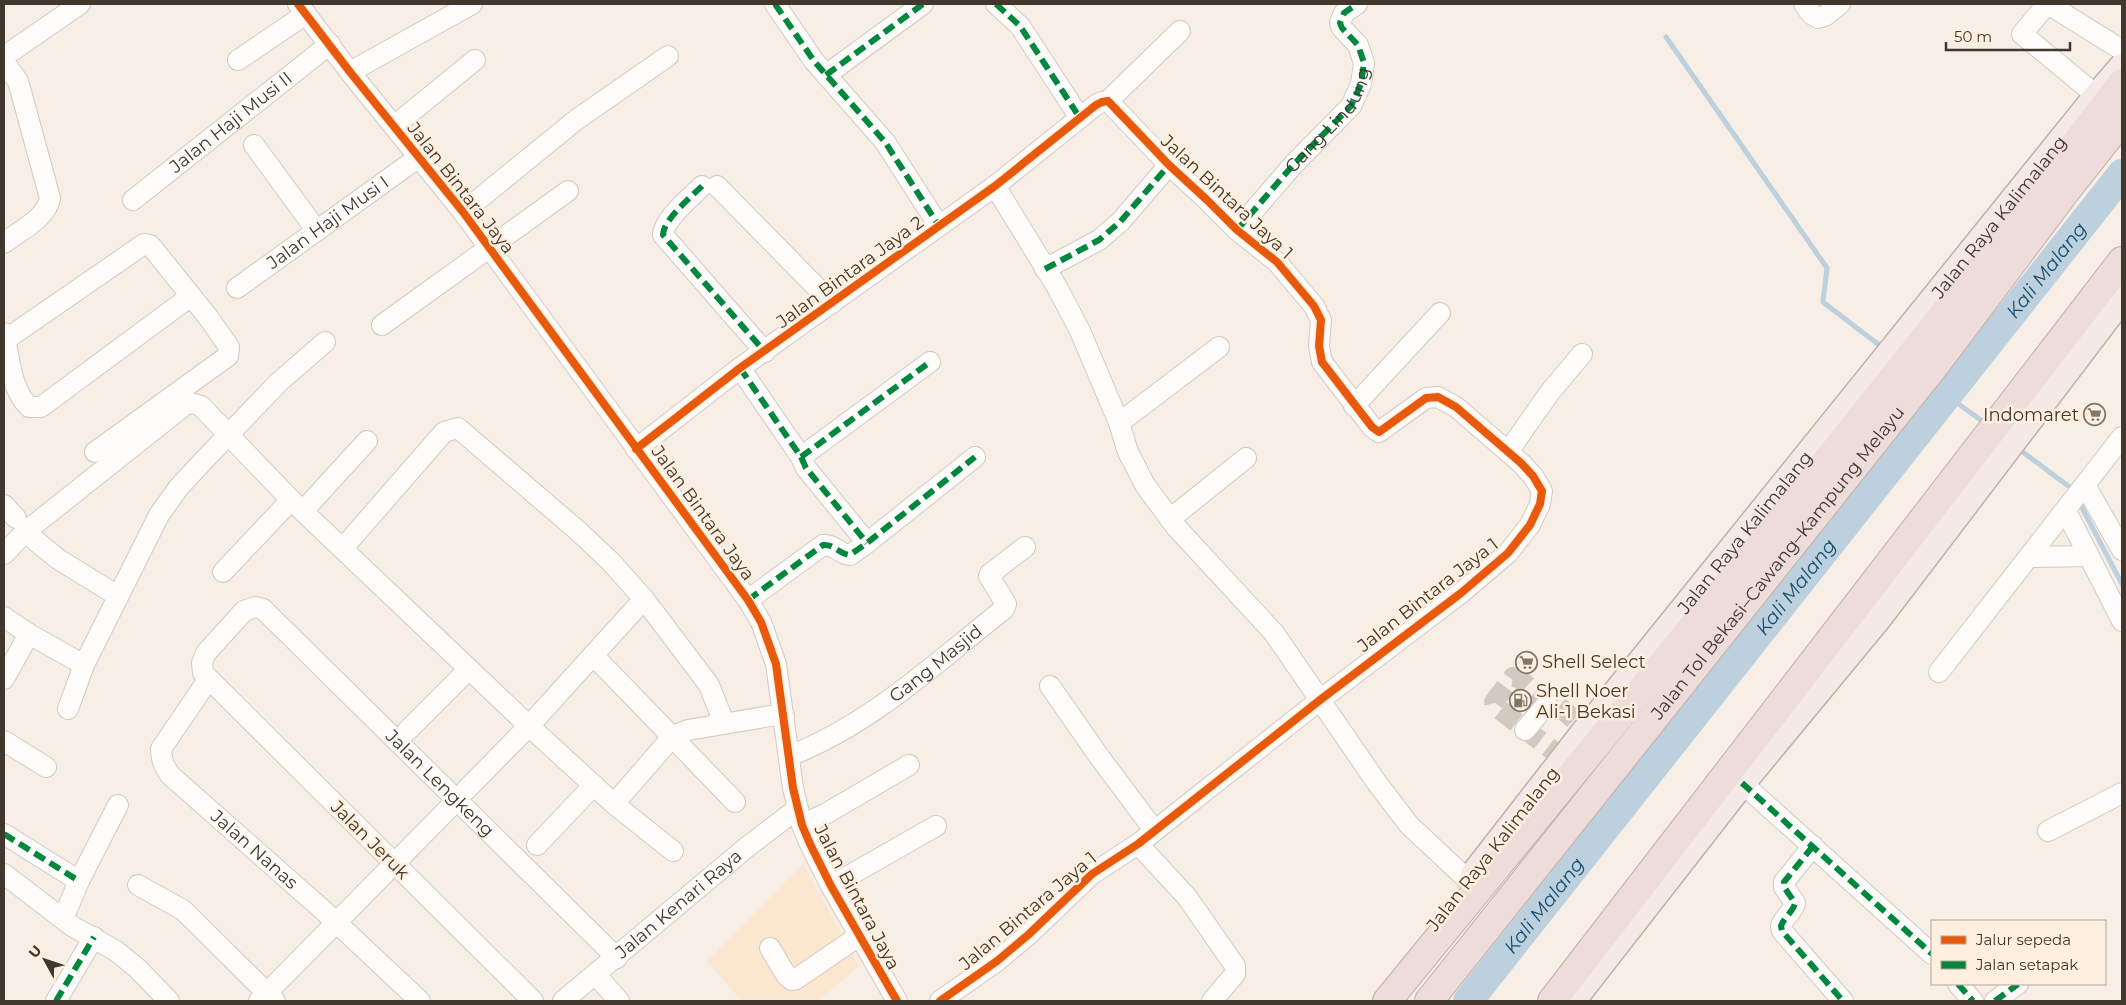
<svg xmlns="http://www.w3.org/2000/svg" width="2126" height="1005" font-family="Montserrat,sans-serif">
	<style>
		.built { fill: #fbe6d0 }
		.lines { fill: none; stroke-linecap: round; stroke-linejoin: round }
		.stream { stroke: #bcd0de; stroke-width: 5 }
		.river { stroke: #bcd0de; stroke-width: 30 }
		.minor-tunnel { stroke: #d3c9c0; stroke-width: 20; stroke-dasharray: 20 10; stroke-linecap: butt }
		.minor-casing { stroke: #d2cac1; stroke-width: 22 }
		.major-casing { stroke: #c4aea9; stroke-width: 29 }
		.highway-casing { stroke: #c4aea9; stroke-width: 30 }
		.minor { stroke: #fefcfb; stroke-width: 20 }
		.major { stroke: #f4e9e7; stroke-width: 26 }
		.highway { stroke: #eddcda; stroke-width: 28 }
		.quiet { stroke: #00873e; stroke-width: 6; stroke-dasharray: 12 6; stroke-linecap: butt }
		.cycleway-casing { stroke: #feefde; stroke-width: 11 }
		.cycleway { stroke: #e8590c; stroke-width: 8 }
		.labels { text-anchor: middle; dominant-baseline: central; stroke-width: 5; stroke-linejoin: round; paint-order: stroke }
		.street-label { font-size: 18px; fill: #41372c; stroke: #feefde }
		.poi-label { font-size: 18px; fill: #41372c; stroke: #feefde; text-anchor: start }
		.water-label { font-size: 19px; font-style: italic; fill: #164c6d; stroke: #feefde }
	</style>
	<rect width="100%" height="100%" fill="#f7eee5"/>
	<polygon class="built" points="803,864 859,966 818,1001 742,1001 707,961"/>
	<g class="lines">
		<g class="stream">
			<polyline points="1666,37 1827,268 1823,302 1883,348"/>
			<polyline points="1930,383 1986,424"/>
			<polyline points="2016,447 2071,488 2074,493"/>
			<polyline points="2078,500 2122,584"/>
		</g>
		<path class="river" id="s1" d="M1468,1001L2122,174"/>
		<polyline class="minor-tunnel" points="1564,759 1495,706 1494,702 1513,677 1519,678 1547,704 1555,703 1586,730"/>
		<defs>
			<g id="minor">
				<polyline points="298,4 350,72 463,212 748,600 761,622 776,664 793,788 802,825 810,844 831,886 897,1001"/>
				<polyline points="775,4 814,61 885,142 939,226"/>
				<polyline points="996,4 1020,26 1080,118"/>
				<polyline points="1804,4 1811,14 1818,18 1825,16 1840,4"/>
				<polyline points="2047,4 2022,34 2097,96"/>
				<polyline points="2048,4 2122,50"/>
				<polyline points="12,51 80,4"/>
				<polyline points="238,60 306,14"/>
				<path d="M4,62L18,81L50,198C47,218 18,232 4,243"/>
				<polyline points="350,72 472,4"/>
				<polyline points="826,75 923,4"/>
				<polyline points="1108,101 1180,31"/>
				<polyline points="394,126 475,60"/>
				<polyline points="254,145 317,231"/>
				<path d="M702,186C691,197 663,220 663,235L765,352"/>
				<polyline points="717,186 832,303"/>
				<polyline points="995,186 1057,287 1080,331 1119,423 1128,452 1145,485 1176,527 1274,633 1377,783 1409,825 1469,881"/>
				<path id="s2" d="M133,200L330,44"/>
				<polyline points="463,212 576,120 668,56"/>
				<path id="s3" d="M1237,230L1293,165L1351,106L1361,84L1364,63L1358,45L1342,28L1340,23L1344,13L1357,4"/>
				<polyline points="1045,269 1099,240 1120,222 1169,165"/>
				<path id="s4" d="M237,288L419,157"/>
				<polyline points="382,325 568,191"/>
				<path d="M4,333C10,358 10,388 29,407H41L191,296"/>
				<polyline points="5,340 144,244 150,245 208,317 229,347 228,356 95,452"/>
				<polyline points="740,368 801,457 806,468 867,543"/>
				<polyline points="1354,406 1440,313"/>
				<polyline points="1119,423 1219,347"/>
				<polyline points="636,449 740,368 995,186 1096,105 1102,102 1108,101 1169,165 1207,200 1237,230 1277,262 1314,306 1321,320 1319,346 1322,362 1372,427 1379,432 1426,398 1438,397 1456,407 1521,463 1533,476 1542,491 1540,504 1530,525 1508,553 1461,593 1320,700 1138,844 1092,874 1028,935 997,961 940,1001"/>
				<polyline points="1508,452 1550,392 1582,354"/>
				<polyline points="801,457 930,362"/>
				<polyline points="2085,485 2122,550"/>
				<polyline points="4,505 16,518"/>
				<polyline points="303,511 367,441"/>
				<polyline points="2066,511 2122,621"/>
				<polyline points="1170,519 1246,458"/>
				<polyline points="25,532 185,405 191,403 201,406 291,500 529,726 614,804 673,851"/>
				<polyline points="343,548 444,432 458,428 577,530 610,561 644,599 709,685 724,723"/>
				<polyline points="4,554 25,532 58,559 118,596"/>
				<polyline points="2030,557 2089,556"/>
				<polyline points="223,572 291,500"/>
				<path d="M748,600L823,545C834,544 839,554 850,555L867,543L975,457"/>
				<polyline points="4,617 29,634"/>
				<polyline points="593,655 735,802"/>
				<polyline points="1939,672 2122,437"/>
				<polyline points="4,679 29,634 84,665"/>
				<path id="s5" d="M208,680L161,749C161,760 164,766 170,775L324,911L420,1001"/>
				<polyline points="1050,686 1098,755 1154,830"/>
				<polyline points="68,709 84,665 159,515 179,487 206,458 279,382 325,342"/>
				<polyline points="1525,730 1547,704"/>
				<polyline points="407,731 469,669"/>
				<polyline points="4,741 46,767"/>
				<path id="s6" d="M789,756C870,725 937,662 1004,609L1006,604L989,576L990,574L1025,547"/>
				<polyline points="1742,783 1932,954"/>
				<polyline points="466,790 529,726 644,599"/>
				<polyline points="614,804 673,736 688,730 770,716 784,716"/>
				<polyline points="802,825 827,813 909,765"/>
				<polyline points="2048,831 2122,793"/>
				<polyline points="4,834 79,881"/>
				<polyline points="1138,844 1187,897 1235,966 1235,974 1212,1001"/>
				<polyline points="537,845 594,785"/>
				<path d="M1813,846L1784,882V887L1795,903C1793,912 1784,917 1781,926L1782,931L1843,1001"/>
				<polyline points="4,874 72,926 116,951 137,968 169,1001"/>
				<polyline points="138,885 183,910 275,1001"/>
				<polyline points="831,886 936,826"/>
				<polyline points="63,919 79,881 118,805"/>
				<polyline points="770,948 786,975 792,980 796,979 859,936"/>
				<polyline points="596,975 619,1001"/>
				<polyline points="1958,984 1973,1001"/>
				<polyline points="56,1001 94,937"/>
				<polyline points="259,1001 457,800"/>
				<path id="s7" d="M533,1001L203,673L202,663L206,653L244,611L255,607L263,609L617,958"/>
				<path id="s8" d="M563,1001L747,847L797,809"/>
				<polyline points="1995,1001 2018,984"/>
			</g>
			<g id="major">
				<path id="s9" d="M1474,874L1586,730L2097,96L2122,67"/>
				<polyline points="1572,1001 1742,783 1880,616 2122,298"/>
			</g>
			<g id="highway">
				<polyline points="1387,1001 1780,520 1963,290 2122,83"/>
				<path id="s10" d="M1429,1001L1936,364L2066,191L2122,120"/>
				<polyline points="1552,1001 2122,261"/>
			</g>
		</defs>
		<use href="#minor" class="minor-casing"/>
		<use href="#major" class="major-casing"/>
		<use href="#highway" class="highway-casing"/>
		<use href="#minor" class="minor"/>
		<use href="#major" class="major"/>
		<use href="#highway" class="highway"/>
		<g class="quiet">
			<polyline points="775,4 814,61 885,142 939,226"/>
			<polyline points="996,4 1020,26 1080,118"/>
			<polyline points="826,75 923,4"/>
			<path d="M702,186C691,197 663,220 663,235L765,352"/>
			<polyline points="1237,230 1293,165 1351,106 1361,84 1364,63 1358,45 1342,28 1340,23 1344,13 1357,4"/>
			<polyline points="1045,269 1099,240 1120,222 1169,165"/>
			<polyline points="740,368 801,457 806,468 867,543"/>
			<polyline points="801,457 930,362"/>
			<path d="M748,600L823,545C834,544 839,554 850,555L867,543L975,457"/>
			<polyline points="1742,783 1932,954"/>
			<polyline points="4,834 79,881"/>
			<path d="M1813,846L1784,882V887L1795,903C1793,912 1784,917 1781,926L1782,931L1843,1001"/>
			<polyline points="1958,984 1973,1001"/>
			<polyline points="56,1001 94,937"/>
			<polyline points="1995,1001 2018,984"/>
		</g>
		<defs>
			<g id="cycleway">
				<polyline points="298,4 350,72 463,212 748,600 761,622 776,664 793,788 802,825 810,844 831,886 897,1001"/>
				<polyline points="636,449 740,368 995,186 1096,105 1102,102 1108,101 1169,165 1207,200 1237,230 1277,262 1314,306 1321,320 1319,346 1322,362 1372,427 1379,432 1426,398 1438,397 1456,407 1521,463 1533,476 1542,491 1540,504 1530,525 1508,553 1461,593 1320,700 1138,844 1092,874 1028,935 997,961 940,1001"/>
			</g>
		</defs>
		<use href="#cycleway" class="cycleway-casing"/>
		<use href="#cycleway" class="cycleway"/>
	</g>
	<defs>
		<symbol id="supermarket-ring" viewBox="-11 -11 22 22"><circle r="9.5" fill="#feefde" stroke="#81776d" stroke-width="1.5"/><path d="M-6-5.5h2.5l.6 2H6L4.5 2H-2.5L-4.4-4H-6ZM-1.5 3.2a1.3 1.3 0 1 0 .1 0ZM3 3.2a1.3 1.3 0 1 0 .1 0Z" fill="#81776d"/></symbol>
		<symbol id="fuel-ring" viewBox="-11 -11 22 22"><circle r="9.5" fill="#feefde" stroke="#81776d" stroke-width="1.5"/><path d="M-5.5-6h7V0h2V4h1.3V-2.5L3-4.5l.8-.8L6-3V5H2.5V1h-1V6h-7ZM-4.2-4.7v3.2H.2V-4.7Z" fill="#81776d"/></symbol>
	</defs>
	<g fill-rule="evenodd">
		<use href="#supermarket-ring" x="2082" y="402" width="25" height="25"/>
		<use href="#supermarket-ring" x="1514" y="650" width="25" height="25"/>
		<use href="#fuel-ring" x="1508" y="688" width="25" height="25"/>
	</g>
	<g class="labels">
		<g class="street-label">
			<text stroke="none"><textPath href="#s3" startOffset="144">Gang Lindung</textPath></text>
			<text stroke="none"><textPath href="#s2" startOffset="125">Jalan Haji Musi II</textPath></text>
			<text transform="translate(461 188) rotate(52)">Jalan Bintara Jaya</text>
			<text transform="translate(1227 197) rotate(43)">Jalan Bintara Jaya 1</text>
			<text stroke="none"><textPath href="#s9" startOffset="841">Jalan Raya Kalimalang</textPath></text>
			<text stroke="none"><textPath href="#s4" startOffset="112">Jalan Haji Musi I</textPath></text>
			<text transform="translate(850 272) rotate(-36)">Jalan Bintara Jaya 2</text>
			<text transform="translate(703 513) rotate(54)">Jalan Bintara Jaya</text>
			<text stroke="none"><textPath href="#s9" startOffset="436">Jalan Raya Kalimalang</textPath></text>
			<text stroke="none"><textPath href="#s10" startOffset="560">Jalan Tol Bekasi–Cawang–Kampung Melayu</textPath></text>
			<text transform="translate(1428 595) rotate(-38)">Jalan Bintara Jaya 1</text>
			<text stroke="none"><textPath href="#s6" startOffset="174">Gang Masjid</textPath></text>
			<text stroke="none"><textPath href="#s7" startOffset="811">Jalan Lengkeng</textPath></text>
			<text transform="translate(370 840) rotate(45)">Jalan Jeruk</text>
			<text transform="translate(1493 849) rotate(-52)">Jalan Raya Kalimalang</text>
			<text stroke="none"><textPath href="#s5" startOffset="224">Jalan Nanas</textPath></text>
			<text transform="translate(857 897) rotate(62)">Jalan Bintara Jaya</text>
			<text stroke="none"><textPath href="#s8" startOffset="151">Jalan Kenari Raya</textPath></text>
			<text transform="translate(1028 911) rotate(-40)">Jalan Bintara Jaya 1</text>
		</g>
		<g class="poi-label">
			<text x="2079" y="415" text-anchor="end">Indomaret</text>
			<text x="1542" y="662">Shell Select</text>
			<text x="1536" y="691">Shell Noer<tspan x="1536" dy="21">Ali-1 Bekasi</tspan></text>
		</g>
		<g class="water-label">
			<text stroke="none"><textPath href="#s1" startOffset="932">Kali Malang</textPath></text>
			<text stroke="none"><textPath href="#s1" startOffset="528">Kali Malang</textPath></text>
			<text stroke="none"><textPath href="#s1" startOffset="122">Kali Malang</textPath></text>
		</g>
	</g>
	<rect width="2126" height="1005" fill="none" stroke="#41372c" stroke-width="10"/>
	<rect x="1931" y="920" width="175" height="65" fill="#feefde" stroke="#b2a597"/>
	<rect x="1941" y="936" width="25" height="8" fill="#e8590c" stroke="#b2a597"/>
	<text x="1976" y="945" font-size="15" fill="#41372c">Jalur sepeda</text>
	<rect x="1941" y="961" width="25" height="8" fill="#00873e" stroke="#b2a597"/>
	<text x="1976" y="970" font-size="15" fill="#41372c">Jalan setapak</text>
	<g transform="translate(45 960) rotate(310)" stroke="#feefde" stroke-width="4" paint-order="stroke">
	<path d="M0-4L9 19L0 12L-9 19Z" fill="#41372c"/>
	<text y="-8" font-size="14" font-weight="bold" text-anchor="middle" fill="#41372c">U</text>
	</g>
	<path d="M1946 42v8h124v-8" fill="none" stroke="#41372c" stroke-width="2.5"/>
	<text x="1954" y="42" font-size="15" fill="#41372c" stroke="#feefde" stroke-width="4" paint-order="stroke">50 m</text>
</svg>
